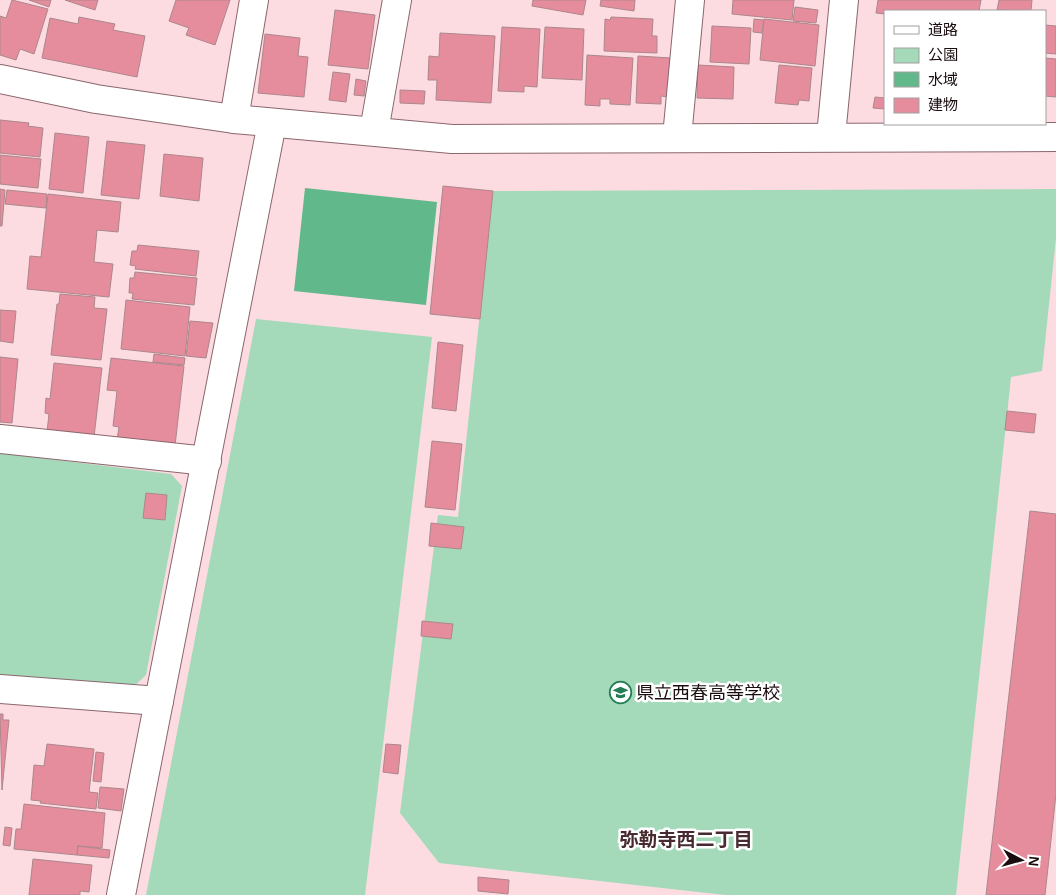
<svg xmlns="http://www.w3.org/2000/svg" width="1056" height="895" font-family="Helvetica,'Noto Sans JP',sans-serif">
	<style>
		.green { fill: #a4d9ba }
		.water { fill: #61b88b }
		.building { fill: #e68d9d; stroke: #ab878c }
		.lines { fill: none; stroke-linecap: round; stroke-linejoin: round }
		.minor-casing { stroke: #8a676d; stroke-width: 30 }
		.minor { stroke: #fff; stroke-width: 28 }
		.labels { text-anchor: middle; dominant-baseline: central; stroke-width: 5; stroke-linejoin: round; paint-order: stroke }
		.poi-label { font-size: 18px; fill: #1a0d0f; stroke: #fff; text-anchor: start }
		.neighbourhood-label { font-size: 19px; font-weight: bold; fill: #482b30; stroke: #fff }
	</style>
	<rect width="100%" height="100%" fill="#fcdce1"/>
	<g class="green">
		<polygon points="1056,189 1056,238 1042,371 1011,377 956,895 725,895 439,863 400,813 438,515 458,517 493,191"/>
		<polygon points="256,319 432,337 365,895 146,895"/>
		<polygon points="0,453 171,474 182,486 146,675 132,688 0,676"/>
	</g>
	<polygon class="water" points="305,188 437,202 426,305 294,291"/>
	<g class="building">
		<polygon points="12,0 48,9 34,54 20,49 16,60 0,55 0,16 6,18"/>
		<polygon points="29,0 51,0 49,7"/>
		<polygon points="65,0 98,0 95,10"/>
		<polygon points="176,0 230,0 215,45 186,35 189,28 169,21"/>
		<polygon points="533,0 586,0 583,15 532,6"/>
		<polygon points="601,0 635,0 634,11 600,6"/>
		<polygon points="733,0 794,0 792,20 732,14"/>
		<polygon points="878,0 981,0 979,11 885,11 885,14 876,13"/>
		<polygon points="999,0 1032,0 1031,11 997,10"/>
		<polygon points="795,7 818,10 816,23 793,21"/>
		<polygon points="335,10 375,15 368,69 328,65"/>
		<polygon points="79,17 115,24 113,30 145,36 137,77 42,58 50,18 78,24"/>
		<polygon points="611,17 653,19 652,36 657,36 657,53 604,51 605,19 610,20"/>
		<polygon points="754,19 764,20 762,33 753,32"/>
		<polygon points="764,19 819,25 815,66 760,60"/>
		<polygon points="1045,25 1056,26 1056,54 1045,53"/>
		<polygon points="712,26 751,28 749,64 710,62"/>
		<polygon points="502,27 540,29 537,87 524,86 524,92 498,91"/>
		<polygon points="545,27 584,29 582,80 542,78"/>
		<polygon points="440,33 495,36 491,103 436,100 437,80 428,80 429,56 439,57"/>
		<polygon points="265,34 300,38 298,56 308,57 304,97 258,93"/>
		<polygon points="587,55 633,58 630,105 610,104 610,99 600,99 600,106 585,105"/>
		<polygon points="638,56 671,58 668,97 661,96 661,104 636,103"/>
		<polygon points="1045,58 1056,59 1056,97 1045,96"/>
		<polygon points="698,65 734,67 733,99 697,98"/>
		<polygon points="779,65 812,68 809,101 799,100 798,105 775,103"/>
		<polygon points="333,72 350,74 346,102 329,100"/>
		<polygon points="356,79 366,81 364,96 354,95"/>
		<polygon points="400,90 425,91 424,104 400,103"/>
		<polygon points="875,97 885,98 885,109 873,108"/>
		<polygon points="0,120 29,123 28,126 43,128 40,157 0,153"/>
		<polygon points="55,133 89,137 83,193 49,189"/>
		<polygon points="107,141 145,145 139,199 101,195"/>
		<polygon points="164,154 203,158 199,201 160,196"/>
		<polygon points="0,155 41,159 38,188 0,184"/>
		<polygon points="443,186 493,191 480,319 430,314"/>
		<polygon points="0,189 5,190 2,226 0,226"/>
		<polygon points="7,190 47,194 46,208 5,204"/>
		<polygon points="48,194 121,202 118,232 97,230 94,262 113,264 109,297 27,289 30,256 41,257"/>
		<polygon points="138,245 199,251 196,276 135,269 136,266 130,265 132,251 137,251"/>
		<polygon points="135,272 197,278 194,305 132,299 133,293 129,293 130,278 134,278"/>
		<polygon points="60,294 95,297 94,308 107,309 101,360 51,355 57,304 59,304"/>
		<polygon points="126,300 190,307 185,356 121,349"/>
		<polygon points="0,310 16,311 13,343 0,341"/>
		<polygon points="190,321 213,323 206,358 186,356"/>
		<polygon points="438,342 463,345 456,411 432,408"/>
		<polygon points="154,354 185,358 184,365 153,362"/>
		<polygon points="0,357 18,359 12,423 0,422"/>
		<polygon points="111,358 184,366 175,446 117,440 119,427 113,426 117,391 107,390"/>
		<polygon points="54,363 102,368 94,437 47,432 49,414 45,413 46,398 50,399"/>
		<polygon points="1007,411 1036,414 1034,433 1005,430"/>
		<polygon points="432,441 462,444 455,510 425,507"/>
		<polygon points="146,493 167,495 165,520 143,518"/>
		<polygon points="1030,511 1056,514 1056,794 1045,895 986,895"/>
		<polygon points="431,523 464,527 461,549 429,546"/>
		<polygon points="422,621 453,624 451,639 421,636"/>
		<polygon points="0,714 3,714 3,720 9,720 2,790"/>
		<polygon points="47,744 94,749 89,792 98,793 96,809 40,803 41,801 31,800 34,765 44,766"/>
		<polygon points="386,744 401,745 398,774 383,772"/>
		<polygon points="96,752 104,753 101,782 93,781"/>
		<polygon points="100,787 124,789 121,811 98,808"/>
		<polygon points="24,804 105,813 102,848 78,846 77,855 14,849 16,829 21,829"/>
		<polygon points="5,827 12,828 10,846 3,845"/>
		<polygon points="78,846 110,850 109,858 77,855"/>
		<polygon points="33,859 92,865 89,892 80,891 80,895 29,895"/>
		<polygon points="478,877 509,880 508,894 478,891"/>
	</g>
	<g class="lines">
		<defs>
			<g id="minor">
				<polyline points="0,79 96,99 234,119 452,139 1056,137"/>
				<polyline points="234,119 254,0"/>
				<polyline points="374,131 397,0"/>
				<polyline points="831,136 844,0"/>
				<polyline points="677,137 690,0"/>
				<polyline points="0,439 207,461"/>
				<polyline points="0,689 159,701"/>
				<polyline points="121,895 272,123"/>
			</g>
		</defs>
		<use href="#minor" class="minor-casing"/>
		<use href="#minor" class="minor"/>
	</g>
	<defs>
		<symbol id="school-ring" viewBox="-11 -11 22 22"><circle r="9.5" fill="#fff" stroke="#207d54" stroke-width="1.5"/><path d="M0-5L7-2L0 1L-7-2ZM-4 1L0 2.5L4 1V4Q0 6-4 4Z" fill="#207d54"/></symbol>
	</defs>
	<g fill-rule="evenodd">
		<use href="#school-ring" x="608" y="680" width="25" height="25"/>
	</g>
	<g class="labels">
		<g class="poi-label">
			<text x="636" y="693">県立西春高等学校</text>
		</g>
		<g class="neighbourhood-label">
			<text x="686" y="839">弥勒寺西二丁目</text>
		</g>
	</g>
	<rect x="884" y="10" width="162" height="115" fill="#ffffff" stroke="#a39e9f"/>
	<rect x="894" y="26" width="25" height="8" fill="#ffffff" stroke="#a39e9f"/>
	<text x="928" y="35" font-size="15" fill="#1a0d0f">道路</text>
	<rect x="894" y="48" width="25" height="15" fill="#a4d9ba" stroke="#a39e9f"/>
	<text x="928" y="60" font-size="15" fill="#1a0d0f">公園</text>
	<rect x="894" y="72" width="25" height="15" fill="#61b88b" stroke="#a39e9f"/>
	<text x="928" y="85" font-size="15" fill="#1a0d0f">水域</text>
	<rect x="894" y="98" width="25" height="15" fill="#e68d9d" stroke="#a39e9f"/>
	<text x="928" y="110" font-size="15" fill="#1a0d0f">建物</text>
	<g transform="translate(1021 860) rotate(96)" stroke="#ffffff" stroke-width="4" paint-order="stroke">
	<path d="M0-4L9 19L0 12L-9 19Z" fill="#1a0d0f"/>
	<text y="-8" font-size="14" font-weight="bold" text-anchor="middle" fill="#1a0d0f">N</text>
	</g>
</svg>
